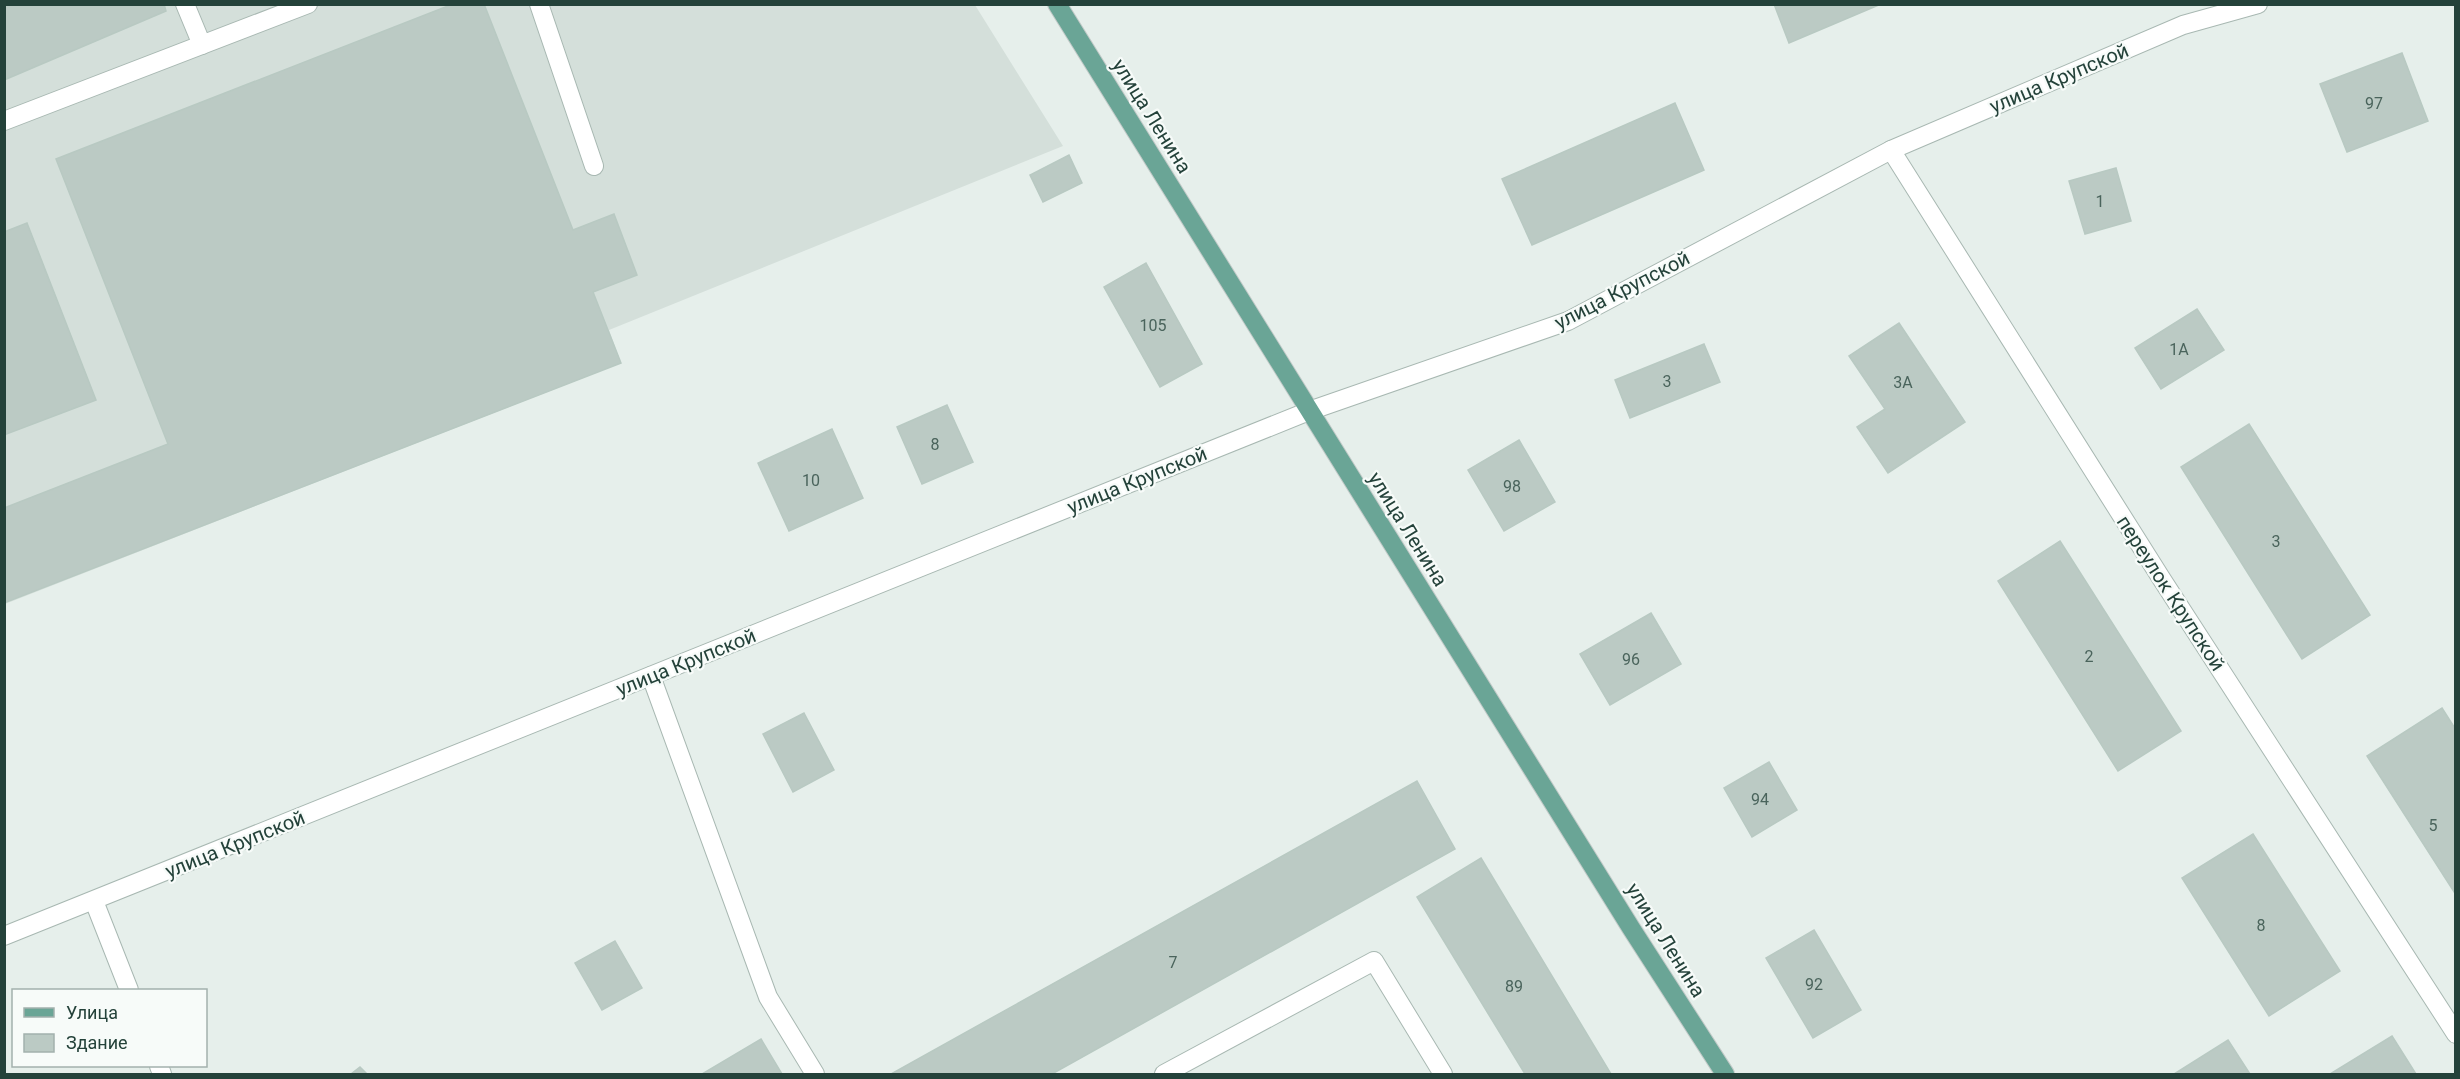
<svg xmlns="http://www.w3.org/2000/svg" width="2460" height="1079" font-family="Roboto,sans-serif">
	<style>
		.built { fill: #d4dfda }
		.building { fill: #bbcac4; stroke: #b8c9c2; stroke-width: 1.5 }
		.lines { fill: none; stroke-linecap: round; stroke-linejoin: round }
		.service-casing { stroke: #a8b8b2; stroke-width: 20 }
		.minor-casing { stroke: #a8b8b2; stroke-width: 20 }
		.primary-casing { stroke: #c2cac8; stroke-width: 20 }
		.service { stroke: #fff; stroke-width: 18 }
		.minor { stroke: #fff; stroke-width: 18 }
		.primary { stroke: #6aa596; stroke-width: 18 }
		.labels { text-anchor: middle; dominant-baseline: central; stroke-width: 4.5; stroke-linejoin: round; paint-order: stroke }
		.number-label { font-size: 16px; fill: #4a645c }
		.street-label { font-size: 20px; fill: #24423a; stroke: #f7fbf9 }
	</style>
	<rect width="100%" height="100%" fill="#e6efeb"/>
	<polygon class="built" points="5,5 975,5 1063,146 609,330 621,363 5,604"/>
	<g class="building">
		<polygon points="4,4 164,4 166,11 4,80"/>
		<polygon points="453,4 484,4 573,230 614,214 637,275 593,292 621,363 4,603 4,508 168,444 56,159"/>
		<polygon points="1774,4 1881,4 1789,43"/>
		<polygon points="2402,53 2428,121 2347,152 2320,84"/>
		<polygon points="1675,103 1704,170 1532,245 1502,179"/>
		<polygon points="1069,155 1082,183 1043,202 1030,175"/>
		<polygon points="2116,168 2131,221 2085,234 2069,181"/>
		<polygon points="27,223 96,400 4,435 4,232"/>
		<polygon points="1146,263 1202,364 1160,387 1104,287"/>
		<polygon points="2197,309 2224,350 2161,389 2135,348"/>
		<polygon points="1899,323 1965,422 1888,473 1857,427 1885,409 1849,356"/>
		<polygon points="1704,344 1720,382 1630,418 1615,380"/>
		<polygon points="947,405 973,462 922,484 897,427"/>
		<polygon points="2249,424 2370,615 2302,659 2181,467"/>
		<polygon points="832,429 863,498 789,531 758,463"/>
		<polygon points="1519,440 1555,502 1504,531 1468,470"/>
		<polygon points="2060,541 2181,731 2118,771 1998,581"/>
		<polygon points="1651,613 1681,664 1610,705 1580,654"/>
		<polygon points="2442,708 2456,730 2456,895 2367,756"/>
		<polygon points="804,713 834,770 793,792 763,734"/>
		<polygon points="1769,762 1797,810 1752,837 1724,788"/>
		<polygon points="1417,781 1455,849 1052,1074 891,1074"/>
		<polygon points="2253,834 2340,971 2269,1016 2182,878"/>
		<polygon points="1481,858 1611,1074 1525,1074 1417,897"/>
		<polygon points="1814,930 1861,1010 1813,1038 1766,958"/>
		<polygon points="615,941 642,988 602,1010 575,963"/>
		<polygon points="2392,1036 2416,1074 2330,1074"/>
		<polygon points="761,1039 782,1074 702,1074"/>
		<polygon points="2228,1040 2250,1074 2174,1074"/>
		<polygon points="360,1067 367,1074 351,1074"/>
	</g>
	<g class="lines">
		<defs>
			<g id="service">
				<polyline points="185,4 202,45"/>
				<polyline points="539,4 594,166"/>
				<polyline points="4,121 308,4"/>
				<polyline points="651,676 768,997 815,1074"/>
				<polyline points="1164,1074 1374,961 1443,1074"/>
			</g>
			<g id="minor">
				<polyline points="1891,150 2161,578 2456,1034"/>
				<polyline points="94,901 129,990"/>
				<polyline points="4,936 1309,411 1568,321 1891,150 2183,25 2258,4"/>
				<polyline points="159,1066 162,1074"/>
			</g>
			<polyline id="primary" points="1057,4 1631,928 1725,1074"/>
		</defs>
		<use href="#service" class="service-casing"/>
		<use href="#minor" class="minor-casing"/>
		<use href="#primary" class="primary-casing"/>
		<use href="#service" class="service"/>
		<use href="#minor" class="minor"/>
		<use href="#primary" class="primary"/>
	</g>
	<g class="labels">
		<g class="number-label">
			<text x="2374" y="103">97</text>
			<text x="2100" y="201">1</text>
			<text x="1153" y="325">105</text>
			<text x="2179" y="349">1А</text>
			<text x="1667" y="381">3</text>
			<text x="1903" y="382">3А</text>
			<text x="935" y="444">8</text>
			<text x="811" y="480">10</text>
			<text x="1512" y="486">98</text>
			<text x="2276" y="541">3</text>
			<text x="2089" y="656">2</text>
			<text x="1631" y="659">96</text>
			<text x="1760" y="799">94</text>
			<text x="2433" y="825">5</text>
			<text x="2261" y="925">8</text>
			<text x="1173" y="962">7</text>
			<text x="1814" y="984">92</text>
			<text x="1514" y="986">89</text>
		</g>
		<g class="street-label">
			<text transform="translate(2059 78) rotate(-23)">улица Крупской</text>
			<text transform="translate(1152 116) rotate(58)">улица Ленина</text>
			<text transform="translate(1622 290) rotate(-27)">улица Крупской</text>
			<text transform="translate(1137 480) rotate(-22)">улица Крупской</text>
			<text transform="translate(1408 529) rotate(58)">улица Ленина</text>
			<text transform="translate(2171 593) rotate(57)">переулок Крупской</text>
			<text transform="translate(686 662) rotate(-22)">улица Крупской</text>
			<text transform="translate(235 844) rotate(-22)">улица Крупской</text>
			<text transform="translate(1666 940) rotate(58)">улица Ленина</text>
		</g>
	</g>
	<rect width="2460" height="1079" fill="none" stroke="#24423a" stroke-width="12"/>
	<rect x="12" y="989" width="195" height="78" fill="#f7fbf9" stroke="#a3b1ad" stroke-width="1.5"/>
	<rect x="24" y="1008" width="30" height="9" fill="#6aa596" stroke="#a3b1ad" stroke-width="1.5"/>
	<text x="66" y="1019" font-size="18" fill="#24423a">Улица</text>
	<rect x="24" y="1034" width="30" height="18" fill="#bbcac4" stroke="#a3b1ad" stroke-width="1.5"/>
	<text x="66" y="1049" font-size="18" fill="#24423a">Здание</text>
</svg>
